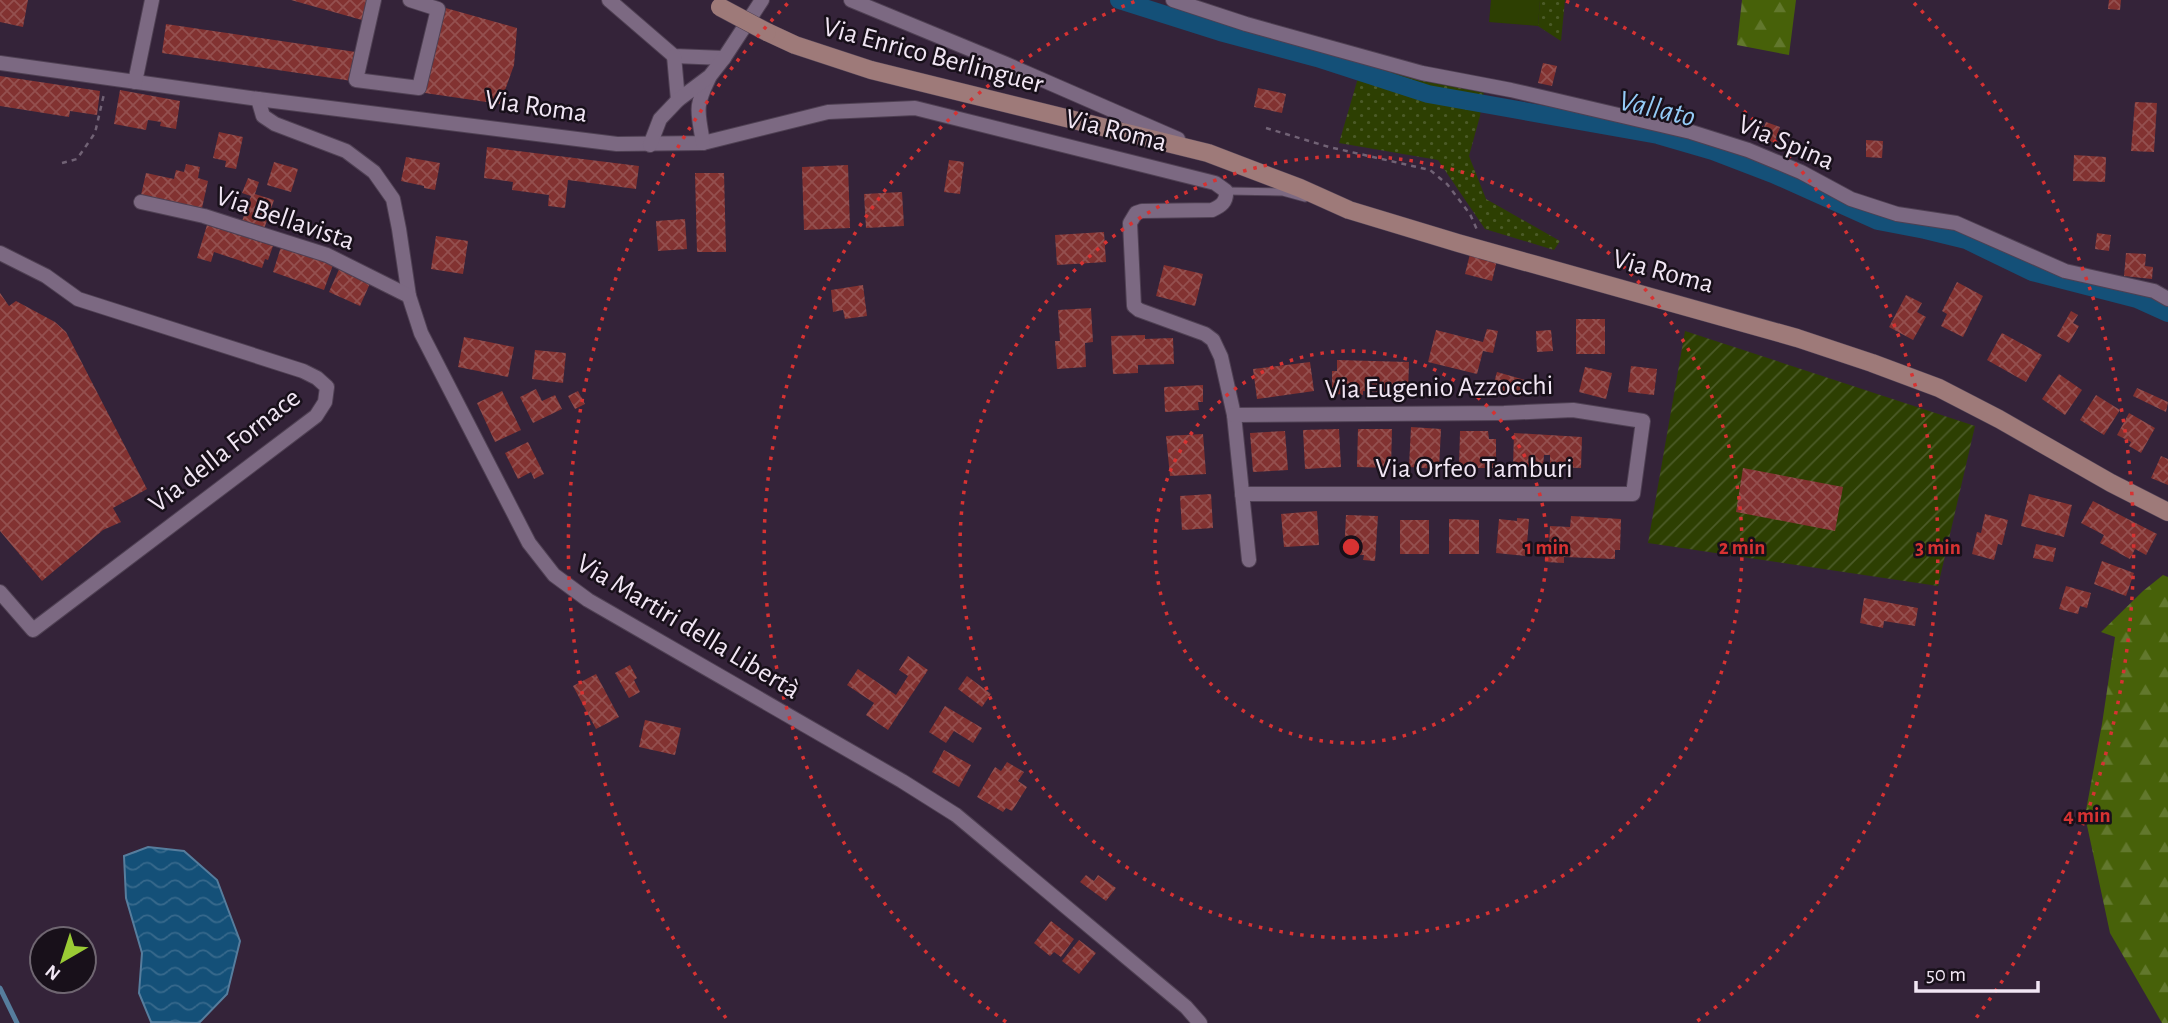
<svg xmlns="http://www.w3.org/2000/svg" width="2168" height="1023" font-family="'Alegreya Sans',sans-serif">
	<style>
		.grass { fill: url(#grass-dots) }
		.forest { fill: url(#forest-firs) }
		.park { fill: #2d3f02 }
		.garden { fill: url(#garden-furrows) }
		.water { fill: url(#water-waves); stroke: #567d9d; stroke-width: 2 }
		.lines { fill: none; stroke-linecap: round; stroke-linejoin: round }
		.stream { stroke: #567d9d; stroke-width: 5 }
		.canal { stroke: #145078; stroke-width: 18 }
		.building { fill: url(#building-cross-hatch) }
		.lane-casing { stroke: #4f4053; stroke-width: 9 }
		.street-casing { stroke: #4f4053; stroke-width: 16 }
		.secondary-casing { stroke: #4f4053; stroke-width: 19 }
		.path { stroke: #716275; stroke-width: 2.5; stroke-dasharray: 5 5; stroke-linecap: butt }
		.lane { stroke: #7c6982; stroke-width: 7 }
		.street { stroke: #7c6982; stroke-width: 14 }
		.secondary { stroke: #9e7a79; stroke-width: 18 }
		.secondary-bridge-casing { stroke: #4f4053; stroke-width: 19; stroke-linecap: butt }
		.secondary-bridge { stroke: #9e7a79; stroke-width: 18 }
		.ring { fill: none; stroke: #d73232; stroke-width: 3.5; stroke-dasharray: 3.5 7 }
		.labels { text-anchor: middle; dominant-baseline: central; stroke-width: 5; stroke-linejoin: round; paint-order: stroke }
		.street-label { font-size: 28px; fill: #f1e6f4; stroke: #18101a }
		.water-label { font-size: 30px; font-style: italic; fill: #95ccf8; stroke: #18101a }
		.centre { fill: #d73232; stroke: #18101a; stroke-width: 3.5 }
		.ring-label { font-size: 21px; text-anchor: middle; font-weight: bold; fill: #d73232; stroke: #18101a; stroke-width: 5; stroke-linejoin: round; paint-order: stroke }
	</style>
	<defs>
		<pattern id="grass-dots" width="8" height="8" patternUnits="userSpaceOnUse" patternTransform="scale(1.75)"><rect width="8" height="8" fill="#2d3f02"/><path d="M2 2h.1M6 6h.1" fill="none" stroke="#4c5b28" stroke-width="1.8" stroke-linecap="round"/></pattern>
		<pattern id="forest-firs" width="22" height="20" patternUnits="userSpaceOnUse" patternTransform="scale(1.75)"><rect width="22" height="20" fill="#476109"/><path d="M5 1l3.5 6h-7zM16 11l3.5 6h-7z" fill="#62782d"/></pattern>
		<pattern id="garden-furrows" width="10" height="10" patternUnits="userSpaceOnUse" patternTransform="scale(1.75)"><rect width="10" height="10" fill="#2d3f02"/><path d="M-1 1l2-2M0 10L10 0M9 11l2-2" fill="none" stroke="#4c5b28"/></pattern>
		<pattern id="water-waves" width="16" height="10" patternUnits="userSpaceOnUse" patternTransform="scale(1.75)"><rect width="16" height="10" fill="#145078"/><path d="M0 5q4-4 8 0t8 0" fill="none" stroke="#37698c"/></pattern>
		<pattern id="building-cross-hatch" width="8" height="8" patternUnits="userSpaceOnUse" patternTransform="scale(1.75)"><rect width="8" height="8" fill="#823231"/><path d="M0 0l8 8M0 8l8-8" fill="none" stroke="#94504f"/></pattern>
	</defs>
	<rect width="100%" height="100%" fill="#342339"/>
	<g class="grass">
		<polygon points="1540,0 1565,0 1561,41 1538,26"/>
		<polygon points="1358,60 1484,91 1480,116 1469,156 1486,199 1560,241 1554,250 1485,229 1438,160 1339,143 1358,78"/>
	</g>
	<g class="forest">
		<polygon points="1742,0 1796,0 1789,55 1737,45"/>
		<polygon points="2163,575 2168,577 2168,1023 2162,1023 2110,933 2085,816 2102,724 2115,637 2101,632 2143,591"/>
	</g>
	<polygon class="park" points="1491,0 1540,0 1538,26 1489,22"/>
	<polygon class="garden" points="1685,331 1975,426 1938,586 1648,543"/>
	<polygon class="water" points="148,847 184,851 217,880 240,941 227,994 199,1023 151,1022 139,993 142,953 126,898 124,856"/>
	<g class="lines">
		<polyline class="stream" points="0,988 17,1023"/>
		<polyline class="canal" points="1119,0 1220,32 1317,58 1428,94 1658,135 1713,151 1773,174 1878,221 1925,230 1966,240 2032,272 2137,299 2168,313"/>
	</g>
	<g class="building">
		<polygon points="0,0 28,0 23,27 0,22"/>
		<polygon points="291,0 367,0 362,20"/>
		<polygon points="2109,0 2121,0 2120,10 2108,9"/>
		<polygon points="442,7 517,28 514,65 500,104 425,93"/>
		<polygon points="166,24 356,52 352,81 162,53"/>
		<polygon points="1543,63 1557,66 1552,86 1538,83"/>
		<polygon points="0,76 100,91 97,115 70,111 69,117 0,106"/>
		<polygon points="1258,88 1286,94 1282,113 1254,107"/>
		<polygon points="120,90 180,101 176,129 160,126 161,122 148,120 146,130 114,124"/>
		<polygon points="2135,102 2157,103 2154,152 2131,151"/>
		<polygon points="1766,122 1780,127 1774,143 1760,137"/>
		<polygon points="219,132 243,137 236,169 225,167 226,161 213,158"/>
		<polygon points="1866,140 1883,141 1882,158 1866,157"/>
		<polygon points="487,147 639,166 636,189 568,180 565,208 548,206 549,195 512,190 513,182 484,178"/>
		<polygon points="2074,155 2106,157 2105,182 2073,181"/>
		<polygon points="406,157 440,163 435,190 424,188 424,186 401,181"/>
		<polygon points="949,160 964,162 960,194 944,192"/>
		<polygon points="274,162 298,169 291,192 267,185"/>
		<polygon points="186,164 200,167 198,178 208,181 202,208 141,195 146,173 174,179 176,170 184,172"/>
		<polygon points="848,165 850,228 804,230 802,167"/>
		<polygon points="695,173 724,173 726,252 697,252"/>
		<polygon points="248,178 259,182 255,194 274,200 264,229 242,221 251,196 242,193"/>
		<polygon points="902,192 904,226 866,228 864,194"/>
		<polygon points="685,219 687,249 658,251 656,221"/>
		<polygon points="207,225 273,246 268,260 265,259 262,268 214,252 211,262 197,258"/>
		<polygon points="1104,232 1106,262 1057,265 1055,235"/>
		<polygon points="2097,233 2111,235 2109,251 2095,249"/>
		<polygon points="436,236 468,241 463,274 431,269"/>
		<polygon points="281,247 333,265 324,290 273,272"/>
		<polygon points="2126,253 2146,254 2145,266 2153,267 2152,279 2124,276"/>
		<polygon points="1470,254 1497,260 1492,281 1465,274"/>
		<polygon points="1164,265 1203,274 1195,306 1156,296"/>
		<polygon points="340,267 371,281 360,306 329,292"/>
		<polygon points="1957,282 1983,296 1963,337 1941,326 1947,314 1942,311"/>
		<polygon points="863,285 867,316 845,319 843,310 833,312 831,290"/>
		<polygon points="0,293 9,306 16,301 55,322 66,332 147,489 113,508 121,522 103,530 42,581 0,531"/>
		<polygon points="1906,295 1922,303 1917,312 1926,317 1913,340 1889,327"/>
		<polygon points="1091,308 1093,342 1085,343 1086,367 1057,369 1055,341 1060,341 1058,310"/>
		<polygon points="2071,311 2078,315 2073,323 2079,326 2069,343 2057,336"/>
		<rect x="1576" y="319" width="29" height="35"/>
		<polygon points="1487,329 1498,331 1493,353 1483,351 1477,374 1428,362 1436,330 1483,342"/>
		<polygon points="1551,330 1553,351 1537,352 1536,331"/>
		<polygon points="2002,333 2042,355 2026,382 1987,360"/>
		<polygon points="1145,335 1145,339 1173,338 1174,364 1138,365 1138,373 1113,374 1111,336"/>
		<polygon points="464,337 514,347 508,377 458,367"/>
		<polygon points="535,350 566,353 563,383 532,379"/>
		<polygon points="1337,360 1409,362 1408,393 1363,391 1363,395 1332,394 1332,371 1337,371"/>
		<polygon points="1310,362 1314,391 1257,399 1253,369"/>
		<polygon points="1631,366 1657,369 1654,395 1628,392"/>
		<polygon points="1585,367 1612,373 1606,399 1579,392"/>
		<polygon points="1497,372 1525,380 1521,397 1492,389"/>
		<polygon points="2059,374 2082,390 2065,415 2042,399"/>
		<polygon points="1203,385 1203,402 1198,402 1199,410 1165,412 1164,387"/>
		<polygon points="2137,388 2168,402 2166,412 2133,396"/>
		<polygon points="536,389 542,401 555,395 562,409 533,423 520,397"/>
		<polygon points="502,391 521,430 495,442 477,403"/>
		<polygon points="578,391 585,404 575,409 568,396"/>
		<polygon points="2096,395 2120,410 2104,435 2080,420"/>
		<polygon points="2129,413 2155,428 2141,453 2129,446 2131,442 2117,435"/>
		<polygon points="1411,427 1441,429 1439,469 1409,467"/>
		<polygon points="1339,429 1341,467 1305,469 1303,430"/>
		<polygon points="1358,429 1392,429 1391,468 1357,467"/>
		<polygon points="1285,431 1288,470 1253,472 1250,433"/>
		<polygon points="1460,431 1488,431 1489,439 1496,439 1496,468 1459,468"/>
		<polygon points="1514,433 1582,437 1581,468 1550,467 1550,455 1544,455 1543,467 1513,466"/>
		<polygon points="1203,434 1206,474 1170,476 1166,436"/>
		<polygon points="528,442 544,474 534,479 531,472 518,479 505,453"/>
		<polygon points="2161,456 2168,459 2168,485 2151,478"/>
		<polygon points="1743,468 1843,487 1835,531 1736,512"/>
		<polygon points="1211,494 1213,528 1182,530 1180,496"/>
		<polygon points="2029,494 2072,505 2064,537 2021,526"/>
		<polygon points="2093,501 2157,534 2146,555 2135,549 2130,559 2100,543 2104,535 2081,523"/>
		<polygon points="1317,511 1319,545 1284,547 1281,514"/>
		<polygon points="1985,514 2008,520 2002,545 1998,544 1994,560 1972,554 1977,532 1981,533"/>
		<polygon points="1346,515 1378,516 1375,561 1363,560 1364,555 1344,554"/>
		<polygon points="1571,516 1621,519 1620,550 1615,550 1615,559 1564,557 1564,563 1545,562 1545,556 1538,556 1538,546 1549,546 1550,526 1570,527"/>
		<polygon points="1517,518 1529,519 1526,556 1496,553 1499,519 1517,521"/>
		<polygon points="1449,519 1479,520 1479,554 1449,554"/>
		<rect x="1400" y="520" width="29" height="34"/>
		<polygon points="2036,544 2056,548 2053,562 2033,558"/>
		<polygon points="2102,561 2134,573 2126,596 2094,584"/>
		<polygon points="2066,586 2091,593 2087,608 2080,606 2078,614 2059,609"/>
		<polygon points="1864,598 1918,608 1915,626 1884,621 1883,628 1860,623"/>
		<polygon points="908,656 928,670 888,730 866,715 874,703 847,685 858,669 896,695 908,676 899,670"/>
		<polygon points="630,665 637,678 634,680 640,692 629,698 615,673"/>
		<polygon points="596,674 619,717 596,729 573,686"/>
		<polygon points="967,676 991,694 982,707 958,689"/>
		<polygon points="945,706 982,728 973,743 954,731 946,743 929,732"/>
		<polygon points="645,720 681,728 675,755 639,747"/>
		<polygon points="944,750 971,765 959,787 932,772"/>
		<polygon points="1007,762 1024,772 1018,781 1027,787 1012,811 1006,808 1003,812 977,797 995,767 1001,771"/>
		<polygon points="1086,875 1094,881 1098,875 1116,888 1106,901 1080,882"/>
		<polygon points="1051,921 1074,939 1061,957 1054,952 1050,956 1034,943"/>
		<polygon points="1079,940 1096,953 1079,974 1062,961"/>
	</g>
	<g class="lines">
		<defs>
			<polyline id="lane" points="1226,191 1283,192 1305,198"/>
			<g id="street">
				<polyline points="374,0 356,80 419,88 438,9 410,0"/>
				<polyline points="609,0 674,56 724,58"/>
				<polyline points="851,0 1006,64 1178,139"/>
				<polyline points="1173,0 1246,24 1422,73 1511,90 1691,132 1748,150 1801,172 1851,199 1897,214 1956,223 2065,271 2154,291 2168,299"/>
				<polyline points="674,56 678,100"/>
				<path d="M0,63L258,99L617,144L703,143L828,112L915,108L1215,183L1226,191C1227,202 1221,206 1212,210L1142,211L1136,213L1130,223L1134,306L1139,310L1205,334L1213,340L1221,357L1234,415L1249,560"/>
				<polyline points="135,82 152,0"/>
				<polyline points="258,99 263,116 275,124 346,151 374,172 393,199 399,229 409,296 421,333 529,543 554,575 588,600 902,781 956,815 1186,1007 1200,1023"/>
				<path d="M703,143C698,110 694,109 709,78"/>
				<polyline points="650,145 660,119 678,100 710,76 724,58 762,0"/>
				<polyline points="141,202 204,216 327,255 409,296"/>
				<polyline points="0,253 46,276 78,299 303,371 317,378 327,387 325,402 316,416 33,630 0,592"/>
				<polyline points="1234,415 1504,413 1573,410 1643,421 1633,494 1242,494"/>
			</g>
			<polyline id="secondary" points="767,32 795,45 871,70 1208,153 1300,188 1349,210 1458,243 1797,338 1872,363 1939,388 1999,419 2111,483 2168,512"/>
		</defs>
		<use href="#lane" class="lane-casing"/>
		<use href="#street" class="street-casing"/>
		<use href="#secondary" class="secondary-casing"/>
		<g class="path">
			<polyline points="1266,128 1329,147 1430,170 1447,184 1470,214 1478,232"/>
			<polyline points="62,163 77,159 95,133 104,94"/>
		</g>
		<use href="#lane" class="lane"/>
		<use href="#street" class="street"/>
		<use href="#secondary" class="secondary"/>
		<defs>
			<polyline id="secondary-bridge" points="720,7 767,32"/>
		</defs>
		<use href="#secondary-bridge" class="secondary-bridge-casing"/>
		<use href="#secondary-bridge" class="secondary-bridge"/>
	</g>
	<g class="ring">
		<circle cx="1351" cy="547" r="196"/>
		<circle cx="1351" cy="547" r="391"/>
		<path d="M1006 1022A587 587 0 0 1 1136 1M1566 1A587 587 0 0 1 1696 1022"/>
		<path d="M726 1018A783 783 0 0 1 788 3M1914 3A783 783 0 0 1 1976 1018"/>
	</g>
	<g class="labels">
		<g class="street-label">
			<text transform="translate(933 56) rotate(15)">Via Enrico Berlinguer</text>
			<text transform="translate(536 107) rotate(8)">Via Roma</text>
			<text transform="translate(1116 131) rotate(14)">Via Roma</text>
			<text transform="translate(1786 143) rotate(23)">Via Spina</text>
			<text transform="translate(285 219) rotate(19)">Via Bellavista</text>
			<text transform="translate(1663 272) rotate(15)">Via Roma</text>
			<text transform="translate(1439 388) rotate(-1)">Via Eugenio Azzocchi</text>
			<text transform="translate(225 451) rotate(-38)">Via della Fornace</text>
			<text x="1474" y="469">Via Orfeo Tamburi</text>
			<text transform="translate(688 627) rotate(31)">Via Martiri della Libertà</text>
		</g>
		<g class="water-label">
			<text transform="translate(1657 109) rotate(13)">Vallato</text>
		</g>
	</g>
	<circle cx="1351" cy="547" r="10" class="centre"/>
	<g class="ring-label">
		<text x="1547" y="554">1 min</text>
		<text x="1742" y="554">2 min</text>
		<text x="1938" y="554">3 min</text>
		<text x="2087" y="822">4 min</text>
	</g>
	<g transform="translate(63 960) rotate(219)"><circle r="33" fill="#18101a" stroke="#6f6671" stroke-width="2"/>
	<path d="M0-5L12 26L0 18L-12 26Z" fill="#9acb35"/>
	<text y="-10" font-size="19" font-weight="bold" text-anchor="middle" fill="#f1e6f4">N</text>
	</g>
	<path d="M1916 981v10h122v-10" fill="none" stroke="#f1e6f4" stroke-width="3.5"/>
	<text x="1926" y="981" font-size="21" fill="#f1e6f4" stroke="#18101a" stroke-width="5" paint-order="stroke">50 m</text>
</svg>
